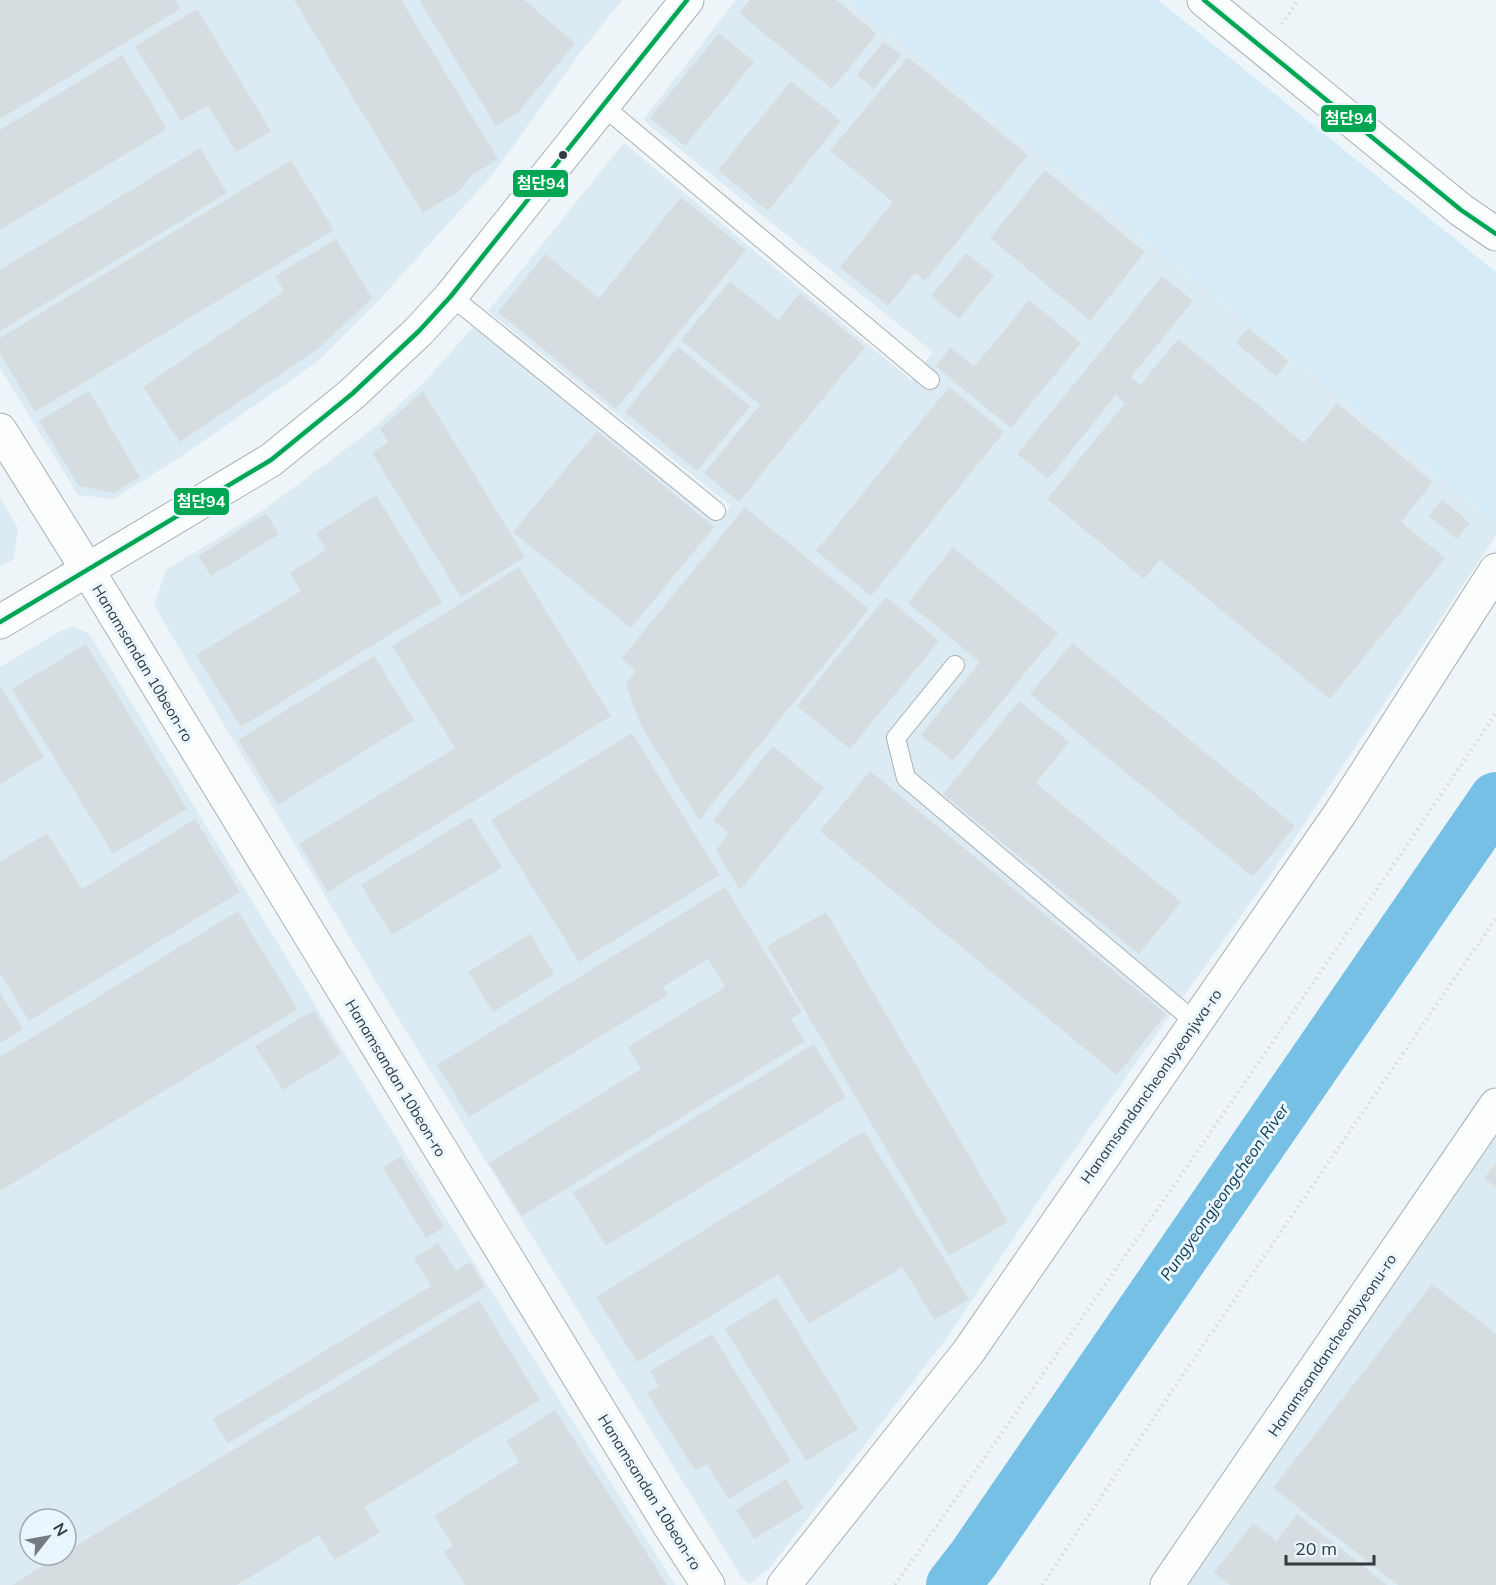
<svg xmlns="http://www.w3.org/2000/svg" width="1496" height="1585" font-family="Mulish,'Noto Sans KR',sans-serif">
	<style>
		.built { fill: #dcebf3; fill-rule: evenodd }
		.green { fill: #d5ecf8 }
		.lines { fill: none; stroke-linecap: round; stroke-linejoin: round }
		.river { stroke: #76c0e5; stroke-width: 54 }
		.building { fill: #d6dde1 }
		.lane-casing { stroke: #a9b0b4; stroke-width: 20 }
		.street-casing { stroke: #a9b0b4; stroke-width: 35 }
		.secondary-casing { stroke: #a9b0b4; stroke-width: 35 }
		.path { stroke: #d7dadb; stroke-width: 4; stroke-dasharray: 1.5 4.5; stroke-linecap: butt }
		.lane { stroke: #fcfefe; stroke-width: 18 }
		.street { stroke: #fcfefe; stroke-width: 33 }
		.secondary { stroke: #fcfefe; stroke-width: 33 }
		.bus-1-casing { stroke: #eaf6fd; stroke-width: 9 }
		.bus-1 { stroke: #00a651; stroke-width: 4.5 }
		.bus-dot { fill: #333b3f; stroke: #eaf6fd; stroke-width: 2 }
		.labels { text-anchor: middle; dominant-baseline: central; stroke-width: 6; stroke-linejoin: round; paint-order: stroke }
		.street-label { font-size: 15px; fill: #333b3f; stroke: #eaf6fd }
		.water-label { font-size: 16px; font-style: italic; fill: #0a374d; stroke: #eaf6fd }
		.line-badge { stroke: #eaf6fd; stroke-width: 2 }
		.badge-label { font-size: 16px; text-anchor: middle; font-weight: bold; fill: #fff }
	</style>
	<rect width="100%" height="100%" fill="#eef5f9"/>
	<g class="built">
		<polygon points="0,0 622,0 577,57 493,174 380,299 317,362 185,454 114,499 78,495 0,368"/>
		<polygon points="736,0 848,0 1496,523 1496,535 1493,540 1275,868 1057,1174 946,1339 769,1569 749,1584 740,1575 382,992 231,737 154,605 166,570 262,511 375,427 424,382 475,325 717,522 731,506 488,311 624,143 911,380 933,352 643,120"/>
		<polygon points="0,497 18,528 14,559 0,567"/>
		<path d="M73,627L89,633L404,1151L675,1585H0V667L60,631ZM30,1519H66V1555H30Z"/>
		<polygon points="1496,1131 1496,1585 1188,1585 1340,1363"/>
	</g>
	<polygon class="green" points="848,0 1158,0 1496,272 1496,523"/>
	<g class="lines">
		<polyline class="river" points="953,1585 974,1558 1496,799"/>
	</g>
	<g class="building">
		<polygon points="0,0 175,0 180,9 0,119"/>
		<polygon points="294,0 401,0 498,159 472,175 459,191 423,213"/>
		<polygon points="419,0 524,0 575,43 518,113 496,126"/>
		<polygon points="750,0 836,0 877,34 832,89 739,13"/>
		<polygon points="197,9 271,131 236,152 208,105 181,121 135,46"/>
		<polygon points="719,33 754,62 685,146 650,118"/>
		<polygon points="884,41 901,55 874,89 857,75"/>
		<polygon points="122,55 167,129 0,230 0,130"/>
		<polygon points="908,57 1028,155 925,281 915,273 888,306 840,267 893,202 830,151"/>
		<polygon points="791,81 841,121 768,211 718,170"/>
		<polygon points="200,148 227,193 0,331 0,270"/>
		<polygon points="291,160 334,230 35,412 0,354 0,338"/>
		<polygon points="1045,170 1145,252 1090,321 990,238"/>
		<polygon points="681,197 746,250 616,409 498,312 545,254 599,298"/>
		<polygon points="336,239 372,298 319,348 180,442 143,387 284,291 275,276"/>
		<polygon points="966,253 994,276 959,319 931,296"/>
		<polygon points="1162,276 1193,301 1131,377 1140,385 1178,339 1304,443 1337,403 1433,482 1401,522 1445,558 1330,699 1160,560 1144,579 1047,499 1125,403 1116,395 1048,479 1017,454"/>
		<polygon points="730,281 778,320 800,293 865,347 739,502 704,473 760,405 681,340"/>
		<polygon points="1029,300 1081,343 1011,428 935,366 951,347 974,367"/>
		<polygon points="1248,328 1289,361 1276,376 1236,343"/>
		<polygon points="678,347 750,406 697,471 625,412"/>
		<polygon points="949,387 1004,432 871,596 816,551"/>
		<polygon points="89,391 140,477 114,493 79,486 39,421"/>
		<polygon points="423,391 525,557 461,597 372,453 388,442 380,429"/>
		<polygon points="597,431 714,527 631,628 513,532"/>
		<polygon points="376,495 442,602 241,727 196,655 301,591 290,573 326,550 316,533"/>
		<polygon points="1442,499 1470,523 1457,539 1429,516"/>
		<polygon points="745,507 869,609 699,820 640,724 626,684 636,671 621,659"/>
		<polygon points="266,513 279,534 211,576 198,556"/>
		<polygon points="953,547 1058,633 953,761 921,735 980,662 908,603"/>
		<polygon points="519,567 611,716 328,892 299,844 455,748 392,646"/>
		<polygon points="886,597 939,641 850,749 797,706"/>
		<polygon points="1072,643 1295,826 1253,877 1030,694"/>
		<polygon points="86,644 187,809 113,854 12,689"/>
		<polygon points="374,656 414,720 278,805 238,740"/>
		<polygon points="0,686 44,757 0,784"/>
		<polygon points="1019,701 1069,742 1036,783 1181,902 1139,954 943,794"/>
		<polygon points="632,733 720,875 579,962 491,820"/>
		<polygon points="773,746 824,788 740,890 716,850 729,833 713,820"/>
		<polygon points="870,771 1166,1014 1117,1075 820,831"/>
		<polygon points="471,817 502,867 392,935 361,885"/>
		<polygon points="195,819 240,892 29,1021 0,973 0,862 47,833 82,889"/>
		<polygon points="725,887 802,1012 791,1019 805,1041 522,1216 489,1163 641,1069 628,1047 725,987 708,959 663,987 668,995 469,1117 437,1065"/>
		<polygon points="238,911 298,1009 0,1191 0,1057"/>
		<polygon points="826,912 1008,1222 949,1256 767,946"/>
		<polygon points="530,934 554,974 493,1012 468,972"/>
		<polygon points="0,992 23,1029 0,1043"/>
		<polygon points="314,1010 341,1054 283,1090 255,1046"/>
		<polygon points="814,1044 846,1097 606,1246 573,1193"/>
		<polygon points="864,1131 969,1299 935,1320 902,1267 809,1324 778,1274 637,1362 596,1297"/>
		<polygon points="401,1156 444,1227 426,1238 383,1168"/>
		<polygon points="1496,1163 1496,1188 1484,1178"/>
		<polygon points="438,1243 456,1271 470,1262 485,1287 228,1443 213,1419 431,1286 414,1258"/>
		<polygon points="1432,1284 1496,1334 1496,1585 1398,1585 1273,1488"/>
		<polygon points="776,1297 858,1429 806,1461 725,1329"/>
		<polygon points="479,1300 540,1400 365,1507 380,1532 335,1560 319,1535 237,1585 12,1585 61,1555 66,1555 66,1552"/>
		<polygon points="712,1334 791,1461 729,1499 707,1464 695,1471 647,1393 659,1386 650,1371"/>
		<polygon points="555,1410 667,1585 465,1585 444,1552 453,1546 434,1516 519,1462 506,1441"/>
		<polygon points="786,1479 804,1508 754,1539 736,1510"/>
		<polygon points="1297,1514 1387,1585 1230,1585 1214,1572 1253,1523 1276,1541"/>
	</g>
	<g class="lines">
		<defs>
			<g id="lane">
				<polyline points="603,106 930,380"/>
				<polyline points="451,296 716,511"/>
				<polyline points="955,665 896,738 906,778 1195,1022"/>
			</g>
			<g id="street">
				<polyline points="0,430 87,569 668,1523 708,1585"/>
				<polyline points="0,622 271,460 352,394 419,331 451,296 687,0"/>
				<polyline points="784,1585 969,1351 1341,812 1496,570"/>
				<polyline points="1167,1585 1496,1105"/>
			</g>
			<polyline id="secondary" points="1204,0 1461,210 1496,234"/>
		</defs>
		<use href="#lane" class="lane-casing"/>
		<use href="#street" class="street-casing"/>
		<use href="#secondary" class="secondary-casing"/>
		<g class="path">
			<polyline points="1282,24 1298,0"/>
			<path d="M895,1585C1098,1297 1299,1006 1496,713"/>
			<polyline points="1042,1585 1178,1382 1496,918"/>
		</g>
		<use href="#lane" class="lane"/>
		<use href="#street" class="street"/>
		<use href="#secondary" class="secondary"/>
		<defs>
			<g id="bus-1">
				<polyline points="1204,0 1461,210 1496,234"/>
				<polyline points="0,622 271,460 352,394 419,331 451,296 687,0"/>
			</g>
		</defs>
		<use href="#bus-1" class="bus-1-casing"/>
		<use href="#bus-1" class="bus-1"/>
	</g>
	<circle class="bus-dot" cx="563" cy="155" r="5"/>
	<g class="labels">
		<g class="street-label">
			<text transform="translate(143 663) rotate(59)">Hanamsandan 10beon-ro</text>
			<text transform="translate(396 1078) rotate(59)">Hanamsandan 10beon-ro</text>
			<text transform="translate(1151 1086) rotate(-55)">Hanamsandancheonbyeonjwa-ro</text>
			<text transform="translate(1332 1345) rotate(-56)">Hanamsandancheonbyeonu-ro</text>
			<text transform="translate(650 1492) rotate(58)">Hanamsandan 10beon-ro</text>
		</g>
		<g class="water-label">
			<text transform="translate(1224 1192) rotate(-55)">Pungyeongjeongcheon River</text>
		</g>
	</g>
	<g class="line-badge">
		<rect x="1320" y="104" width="57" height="29" rx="6" fill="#00a651"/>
		<rect x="512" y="169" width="57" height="29" rx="6" fill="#00a651"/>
		<rect x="173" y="487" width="57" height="29" rx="6" fill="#00a651"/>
	</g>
	<g class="badge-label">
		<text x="1349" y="124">첨단94</text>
		<text x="541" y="189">첨단94</text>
		<text x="201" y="507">첨단94</text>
	</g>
	<g transform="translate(48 1537) rotate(59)"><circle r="28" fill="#eaf6fd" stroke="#a1abb1" stroke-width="1.5"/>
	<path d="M0-4.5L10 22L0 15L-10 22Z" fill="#747c80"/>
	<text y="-9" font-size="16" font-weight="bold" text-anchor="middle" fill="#333b3f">N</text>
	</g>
	<path d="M1286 1555v9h88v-9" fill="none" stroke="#333b3f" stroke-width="3"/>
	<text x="1295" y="1555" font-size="18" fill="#333b3f" stroke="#eaf6fd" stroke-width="4.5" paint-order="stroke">20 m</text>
</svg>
